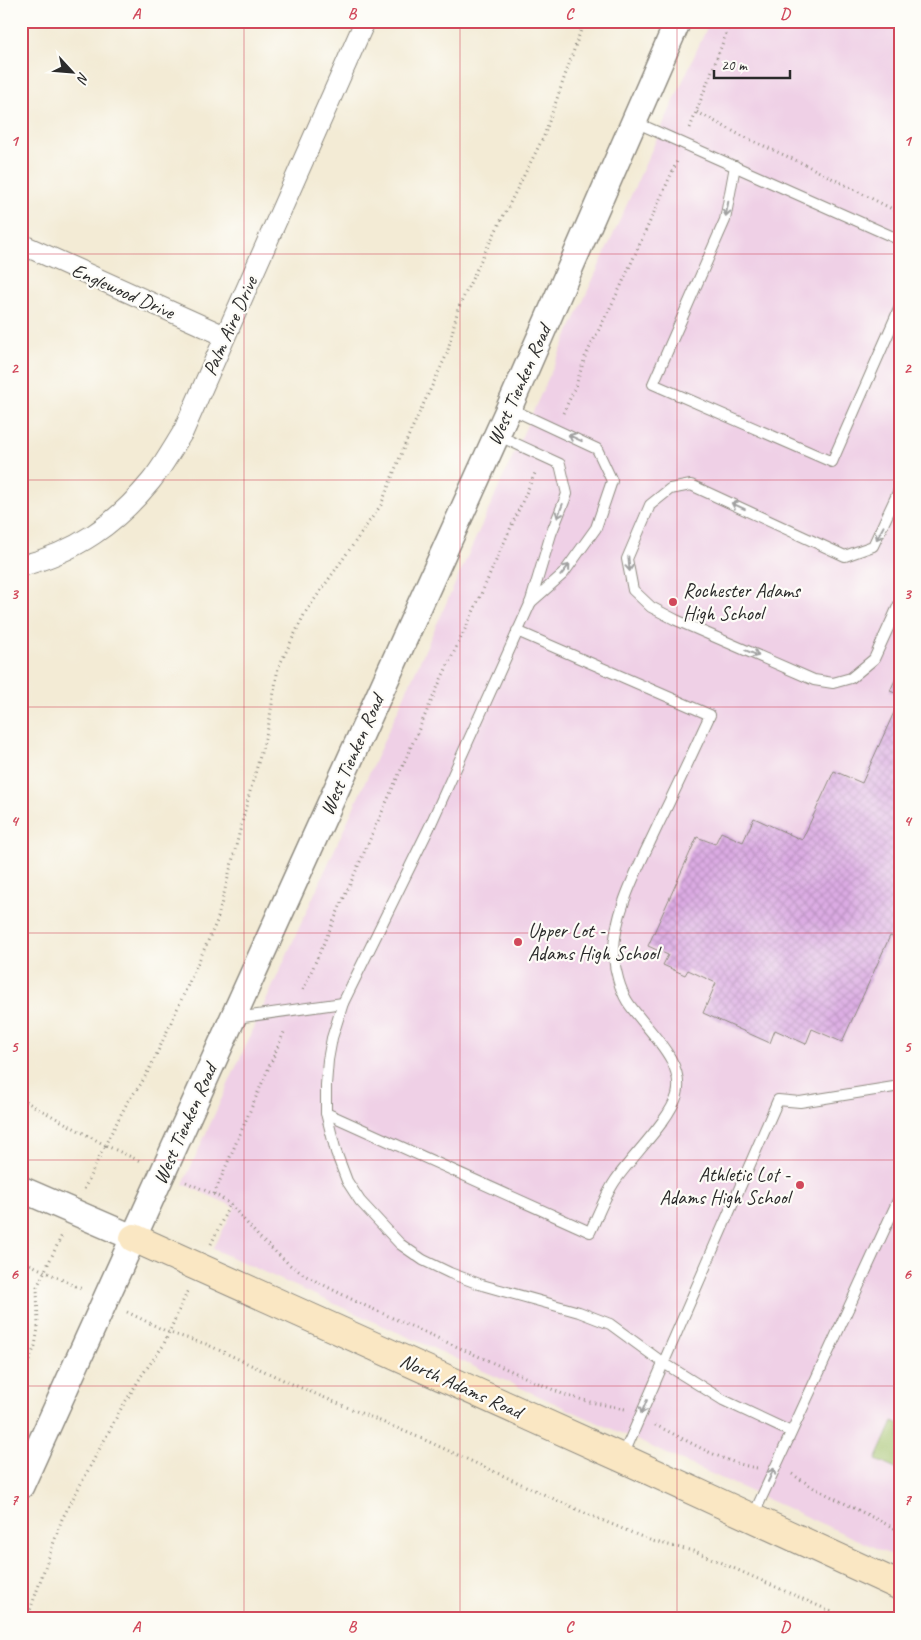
<svg xmlns="http://www.w3.org/2000/svg" width="921" height="1640" font-family="Caveat,sans-serif">
	<style>
		.built { fill: #efd0e6 }
		.garden { fill: #9fbf67; stroke: #657549 }
		.building { fill: url(#building-cross-hatch) }
		.lines { fill: none; stroke-linecap: round; stroke-linejoin: round }
		.service-casing { stroke: #8f8b80; stroke-width: 12 }
		.minor-casing { stroke: #8f8b80; stroke-width: 22 }
		.tertiary-casing { stroke: #8f8b80; stroke-width: 28 }
		.secondary-casing { stroke: #8f8b80; stroke-width: 30 }
		.path { stroke: #8f8b80; stroke-width: 3; stroke-dasharray: 1 4; stroke-linecap: butt }
		.service { stroke: #fff; stroke-width: 10 }
		.minor { stroke: #fff; stroke-width: 20 }
		.tertiary { stroke: #fff; stroke-width: 25 }
		.secondary { stroke: #fae7c3; stroke-width: 28 }
		.oneway { stroke: #a0a0a0 }
		.grid { fill: none; stroke: #d1495b; stroke-width: 1; stroke-opacity: 0.55 }
		.poi-dot { fill: #d1495b; stroke: #fdfcf7; stroke-width: 2 }
		.labels { text-anchor: middle; dominant-baseline: central; stroke-width: 4.5; stroke-linejoin: round; paint-order: stroke }
		.street-label { font-size: 20px; fill: #2b2b2b; stroke: #fdfcf7 }
		.poi-label { font-size: 20px; fill: #2b2b2b; stroke: #fdfcf7; text-anchor: start }
		.neatline { fill: none; stroke: #d1495b; stroke-width: 2 }
		.grid-label { font-size: 16px; text-anchor: middle; font-weight: bold; fill: #d1495b }
	</style>
	<defs>
		<pattern id="building-cross-hatch" width="8" height="8" patternUnits="userSpaceOnUse" patternTransform="scale(1.25)"><rect width="8" height="8" fill="#dbabe3"/><path d="M0 0l8 8M0 8l8-8" fill="none" stroke="#bc93c3"/></pattern>
	</defs>
	<rect width="100%" height="100%" fill="#fdfcf7"/>
	<filter id="ink" filterUnits="userSpaceOnUse"><feTurbulence type="fractalNoise" baseFrequency=".02" numOctaves="2"/><feDisplacementMap in="SourceGraphic" scale="10" xChannelSelector="R" yChannelSelector="G"/><feConvolveMatrix kernelMatrix="1 2 1 2 8 2 1 2 1" color-interpolation-filters="sRGB"/></filter>
	<filter id="wash" filterUnits="userSpaceOnUse"><feTurbulence type="fractalNoise" baseFrequency=".0096" numOctaves="4" result="noise"/><feDisplacementMap in="SourceGraphic" scale="20" xChannelSelector="R" yChannelSelector="G"/><feGaussianBlur stdDeviation="1.12" result="paint"/><feColorMatrix in="noise" values="0 0 0 0 0 0 0 0 0 0 0 0 0 0 0 0 0 1.4 0 .05"/><feComposite in="paint" operator="in"/></filter>
	<g filter="url(#wash)">
		<rect width="100%" height="100%" fill="#f3ebd5"/>
		<polygon class="built" points="710,21 900,21 900,1559 213,1249 235,1207 183,1184"/>
		<polygon class="garden" points="893,1422 900,1425 900,1471 876,1460"/>
		<g id="blocks">
			<g class="building">
				<polygon points="900,669 900,695 890,691"/>
				<polygon points="900,699 900,940 890,936 842,1042 812,1029 806,1044 775,1030 770,1043 703,1013 716,983 688,970 685,975 663,965 668,955 648,946 697,837 715,844 721,832 743,842 754,818 802,840 834,771 862,783"/>
			</g>
		</g>
	</g>
	<g filter="url(#ink)">
		<use href="#blocks" fill-opacity="0" stroke="#8f8b80" stroke-width="1"/>
		<g class="lines">
			<defs>
				<g id="service">
					<polyline points="635,122 900,240"/>
					<polyline points="735,166 725,220 653,384 832,462 900,307"/>
					<polyline points="509,408 597,449 612,481 596,528 563,574 530,603"/>
					<polyline points="497,435 560,464 567,494 551,534 530,604 429,828 343,1003 332,1038 328,1060 326,1085 326,1113 336,1152 347,1181 360,1201 400,1244 423,1260 450,1273 482,1285 579,1312 610,1324 662,1362 723,1400 791,1432"/>
					<polyline points="900,488 873,546 845,556 691,485 670,489 650,505 627,559 633,590 651,607 676,620 814,680 833,683 851,678 874,659 900,602"/>
					<polyline points="236,1018 343,1003"/>
					<path d="M326,1113L590,1232C598,1215 605,1196 615,1181C631,1157 670,1120 677,1095C686,1060 644,1028 627,1001C620,989 615,971 614,957C612,914 640,864 658,825C676,789 693,752 710,715L517,631"/>
					<polyline points="622,1458 778,1100 800,1102 900,1086"/>
					<polyline points="753,1516 900,1196"/>
				</g>
				<g id="minor">
					<polyline points="21,244 225,336"/>
					<path d="M21,566C76,552 116,524 151,481C163,466 173,448 183,432L365,21"/>
				</g>
				<g id="tertiary">
					<polyline points="21,1189 134,1238"/>
					<polyline points="21,1486 509,408 678,21"/>
				</g>
				<polyline id="secondary" points="134,1238 622,1458 900,1586"/>
			</defs>
			<use href="#service" class="service-casing"/>
			<use href="#minor" class="minor-casing"/>
			<use href="#tertiary" class="tertiary-casing"/>
			<use href="#secondary" class="secondary-casing"/>
			<g class="path">
				<polyline points="697,112 742,136 804,164 900,213"/>
				<polyline points="690,128 731,21"/>
				<polyline points="563,413 575,388 585,357 620,288 678,159"/>
				<polyline points="303,990 442,677 470,619 536,471"/>
				<polyline points="21,1099 105,1145 128,1101 141,1084 154,1060 217,921 249,795 268,728 278,668 305,613 381,505 408,437 447,354 458,309 480,262 544,136 584,21"/>
				<polyline points="186,1182 220,1197 230,1204 260,1238 290,1265 306,1276 357,1302 565,1395 590,1402 625,1409"/>
				<polyline points="84,1189 105,1145 140,1161"/>
				<polyline points="214,1194 285,1030"/>
				<polyline points="211,1244 230,1204"/>
				<polyline points="21,1260 84,1290"/>
				<polyline points="127,1312 170,1333 206,1344 292,1384 425,1440 587,1514 652,1541 697,1552 848,1619"/>
				<polyline points="21,1379 35,1346 38,1328 37,1287 62,1235"/>
				<path d="M655,1425C688,1440 720,1462 757,1468"/>
				<polyline points="792,1474 814,1488 900,1531"/>
				<polyline points="27,1619 62,1519 122,1407 142,1375 163,1346 188,1290"/>
			</g>
			<use href="#service" class="service"/>
			<use href="#minor" class="minor"/>
			<use href="#tertiary" class="tertiary"/>
			<use href="#secondary" class="secondary"/>
		</g>
		<defs><path id="oneway-shaft" d="M-6 0H5M1.5-3L5.5 0L1.5 3" fill="none" stroke-width="1.6" stroke-linecap="round" stroke-linejoin="round" transform="scale(1.25)"/></defs>
		<g class="oneway">
			<use href="#oneway-shaft" transform="translate(727 209) rotate(100)"/>
			<use href="#oneway-shaft" transform="translate(575 438) rotate(-155)"/>
			<use href="#oneway-shaft" transform="translate(738 506) rotate(-155)"/>
			<use href="#oneway-shaft" transform="translate(560 511) rotate(111)"/>
			<use href="#oneway-shaft" transform="translate(880 533) rotate(118)"/>
			<use href="#oneway-shaft" transform="translate(629 564) rotate(85)"/>
			<use href="#oneway-shaft" transform="translate(565 570) rotate(-51)"/>
			<use href="#oneway-shaft" transform="translate(752 653) rotate(23)"/>
			<use href="#oneway-shaft" transform="translate(644 1407) rotate(113)"/>
			<use href="#oneway-shaft" transform="translate(771 1475) rotate(-66)"/>
		</g>
	</g>
	<path class="grid" d="M244,21V1619M460,21V1619M677,21V1619M21,254H900M21,480H900M21,707H900M21,933H900M21,1160H900M21,1386H900"/>
	<g class="poi-dot">
		<circle cx="673" cy="602" r="5"/>
		<circle cx="518" cy="942" r="5"/>
		<circle cx="800" cy="1185" r="5"/>
	</g>
	<g class="labels">
		<g class="street-label">
			<text transform="translate(123 291) rotate(24)">Englewood Drive</text>
			<text transform="translate(230 326) rotate(-66)">Palm Aire Drive</text>
			<text transform="translate(519 385) rotate(-66)">West Tienken Road</text>
			<text transform="translate(352 755) rotate(-66)">West Tienken Road</text>
			<text transform="translate(185 1124) rotate(-66)">West Tienken Road</text>
			<text transform="translate(461 1386) rotate(24)">North Adams Road</text>
		</g>
		<g class="poi-label">
			<text x="683" y="590">Rochester Adams<tspan x="683" dy="23">High School</tspan></text>
			<text x="528" y="930">Upper Lot -<tspan x="528" dy="23">Adams High School</tspan></text>
			<text x="790" y="1174" text-anchor="end">Athletic Lot -<tspan x="790" dy="23">Adams High School</tspan></text>
		</g>
	</g>
	<rect width="921" height="1640" fill="none" stroke="#fdfcf7" stroke-width="55"/>
	<g transform="translate(72 72) rotate(116)" stroke="#fdfcf7" stroke-width="4" paint-order="stroke">
	<path d="M0-4L9 19L0 12L-9 19Z" fill="#2b2b2b"/>
	<text y="-8" font-size="14" font-weight="bold" text-anchor="middle" fill="#2b2b2b">N</text>
	</g>
	<path d="M714 70v8h76v-8" fill="none" stroke="#2b2b2b" stroke-width="2.5"/>
	<text x="721" y="70" font-size="15" fill="#2b2b2b" stroke="#fdfcf7" stroke-width="4" paint-order="stroke">20 m</text>
	<rect x="28" y="28" width="866" height="1584" class="neatline"/>
	<g class="grid-label">
		<text x="136" y="19">A</text>
		<text x="352" y="19">B</text>
		<text x="569" y="19">C</text>
		<text x="785" y="19">D</text>
		<text x="14" y="146">1</text>
		<text x="907" y="146">1</text>
		<text x="14" y="373">2</text>
		<text x="907" y="373">2</text>
		<text x="14" y="599">3</text>
		<text x="907" y="599">3</text>
		<text x="14" y="826">4</text>
		<text x="907" y="826">4</text>
		<text x="14" y="1052">5</text>
		<text x="907" y="1052">5</text>
		<text x="14" y="1279">6</text>
		<text x="907" y="1279">6</text>
		<text x="14" y="1505">7</text>
		<text x="907" y="1505">7</text>
		<text x="136" y="1632">A</text>
		<text x="352" y="1632">B</text>
		<text x="569" y="1632">C</text>
		<text x="785" y="1632">D</text>
	</g>
</svg>
